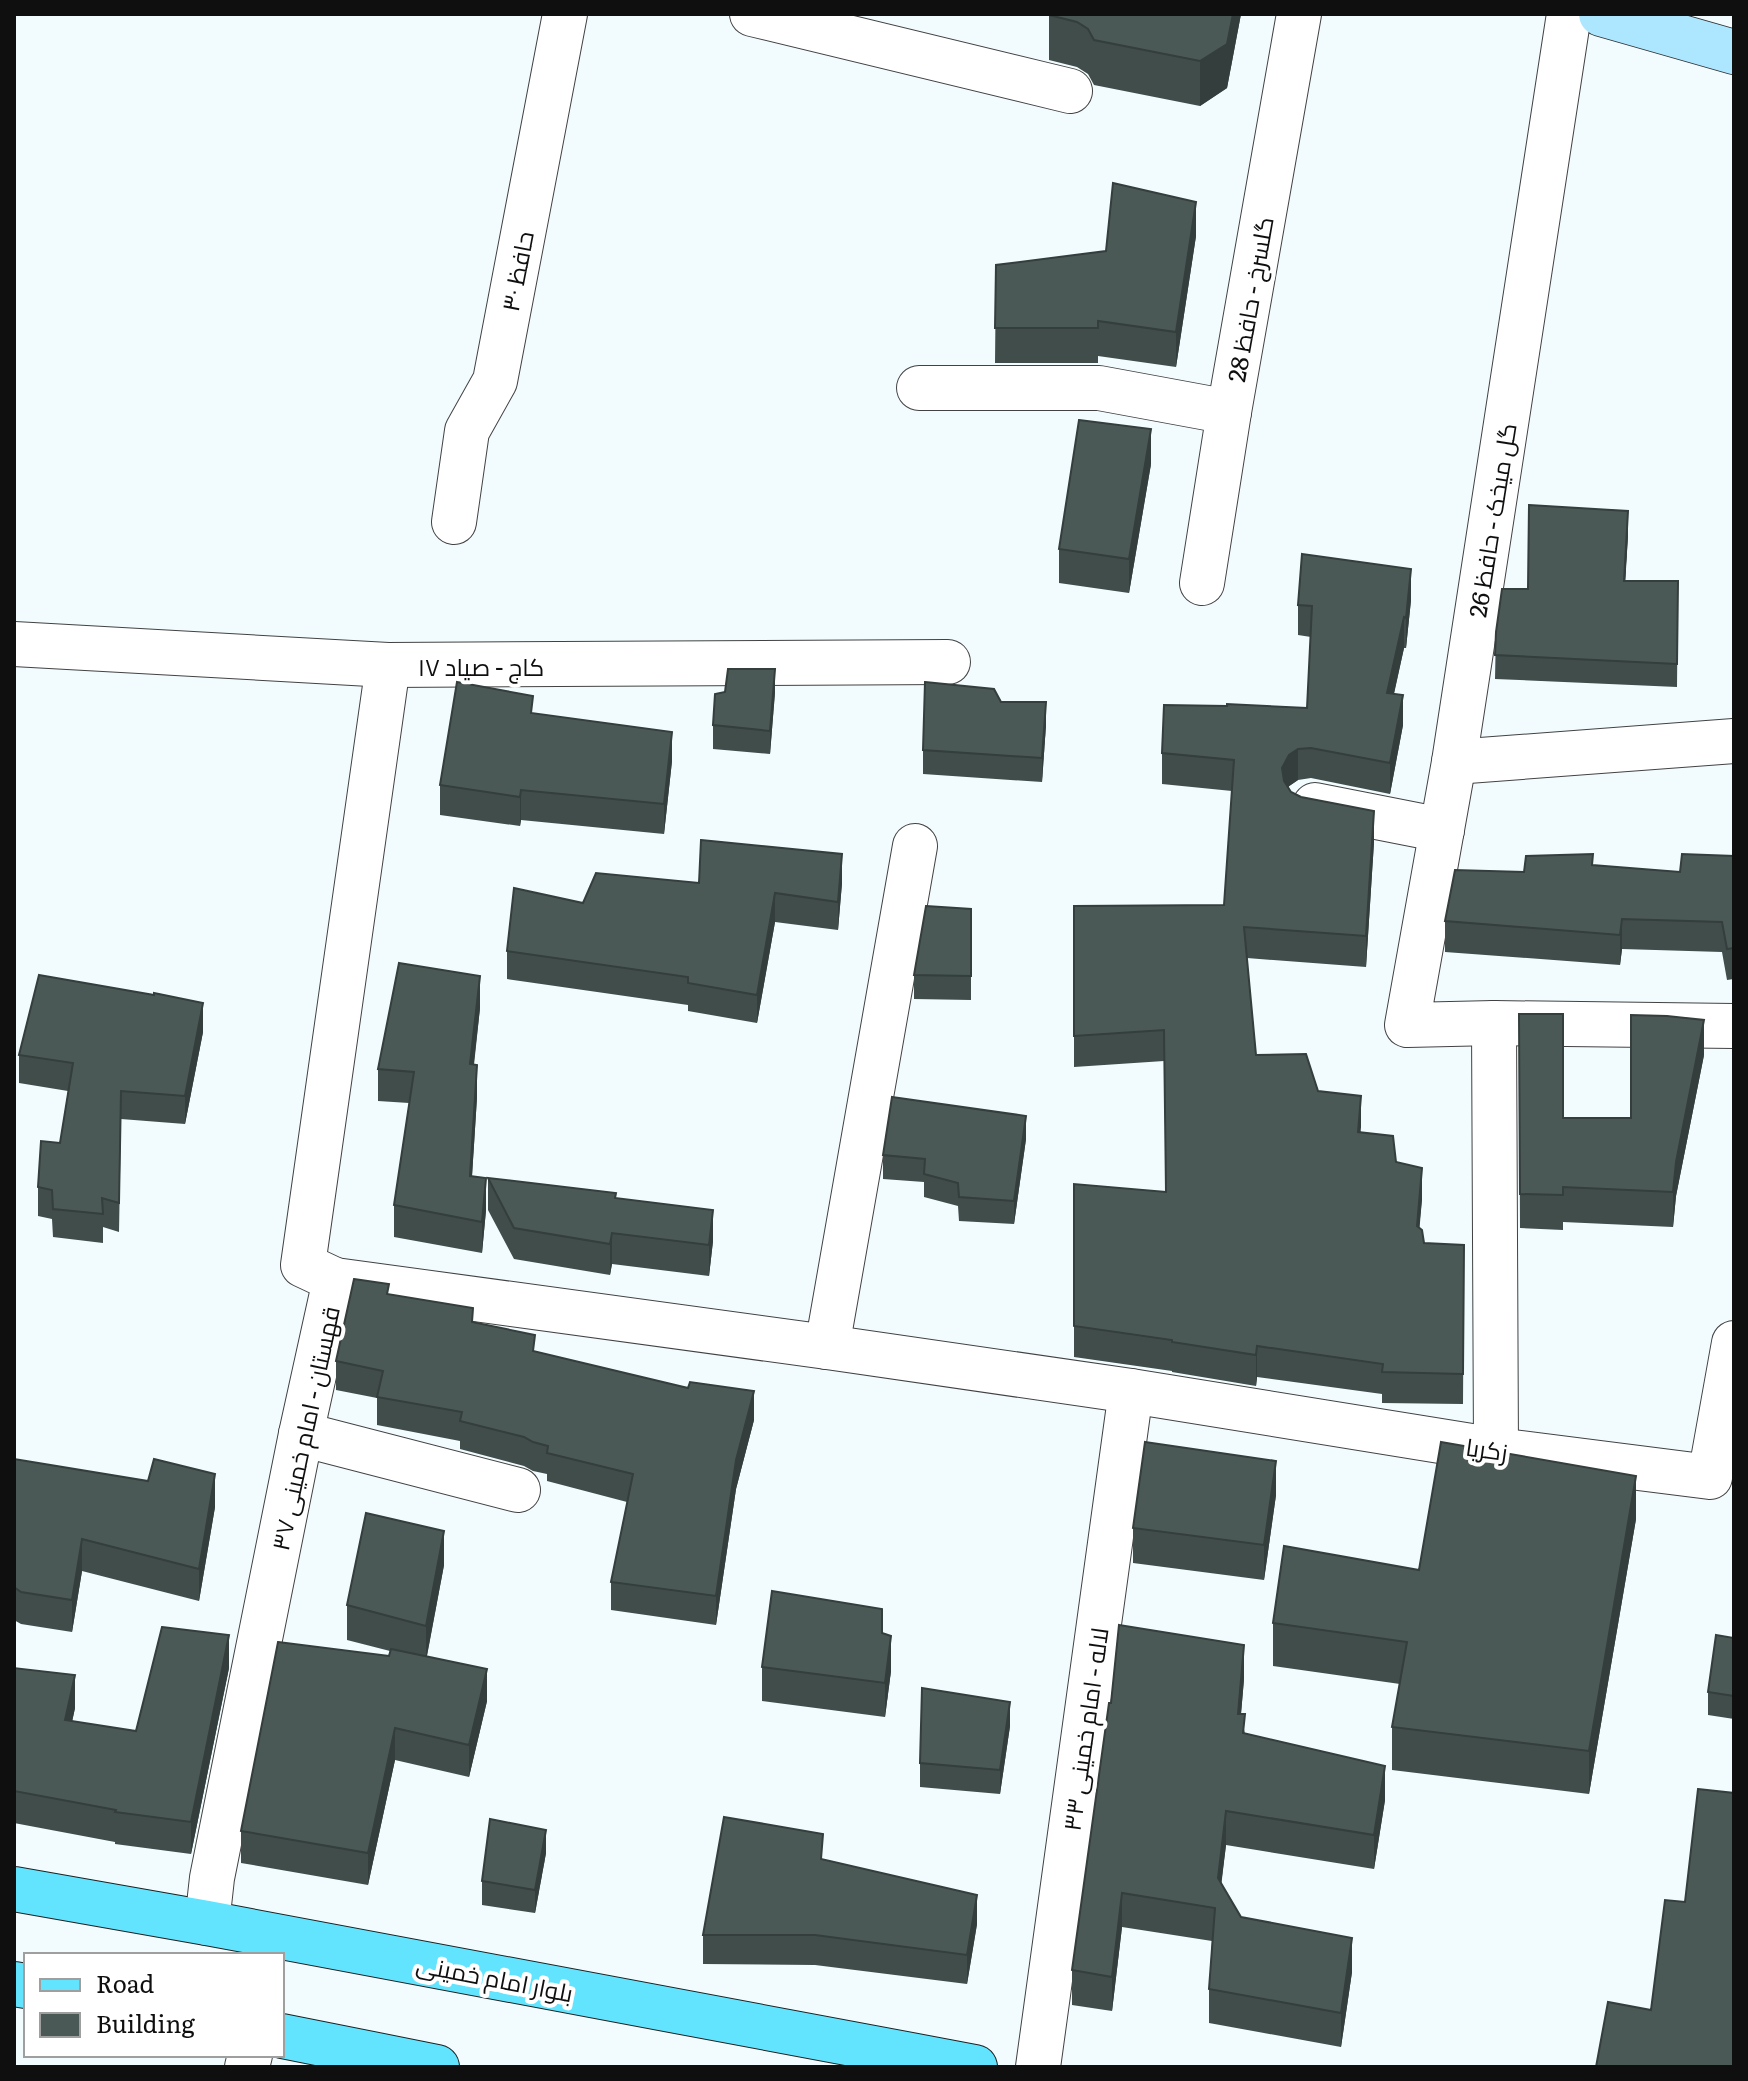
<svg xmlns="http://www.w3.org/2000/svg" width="1748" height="2081" font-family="Literata,Cairo,serif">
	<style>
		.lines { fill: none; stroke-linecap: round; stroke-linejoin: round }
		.minor-casing { stroke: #424242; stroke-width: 46 }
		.secondary-casing { stroke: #313131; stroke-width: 46 }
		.primary-casing { stroke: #202020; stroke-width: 46 }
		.minor { stroke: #fff; stroke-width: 44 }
		.secondary { stroke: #ade6ff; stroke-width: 44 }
		.primary { stroke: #63e4fe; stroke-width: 44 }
		.wall { fill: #404d4a }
		.shaded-wall { fill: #343e3c }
		.building { fill: #4b5956; stroke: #343e3c; stroke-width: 2 }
		.labels { text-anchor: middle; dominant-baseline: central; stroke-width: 8; stroke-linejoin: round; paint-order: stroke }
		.street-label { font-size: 24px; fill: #0f0f0f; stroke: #fff }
	</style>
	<rect width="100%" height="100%" fill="#f2fcff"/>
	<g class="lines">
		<defs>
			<g id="minor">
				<polyline points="752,14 1070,91"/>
				<polyline points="1569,14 1454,762 1407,1025 1494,1023 1734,1026"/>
				<polyline points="919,388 1099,388 1229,412"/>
				<polyline points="454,522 467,431 495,381 565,14"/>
				<polyline points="1202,583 1229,412 1299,14"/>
				<polyline points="14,644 388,665 948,662"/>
				<polyline points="1454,762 1734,741"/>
				<polyline points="1315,805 1442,830"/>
				<polyline points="1494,1023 1496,1450"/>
				<polyline points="335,1280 827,1347 1131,1391 1496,1450 1710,1477 1734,1343"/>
				<polyline points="827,1347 915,846"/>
				<polyline points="301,1434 518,1490"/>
				<polyline points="207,1923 212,1878 301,1434 335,1280 303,1265 388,665"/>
				<polyline points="247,2067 250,2055"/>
				<polyline points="1038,2067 1131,1391"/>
			</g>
			<polyline id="secondary" points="1601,14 1734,52"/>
			<g id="primary">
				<polyline points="14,1889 207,1923 975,2067"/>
				<polyline points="14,1984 26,1986"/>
				<polyline points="282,2036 437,2067"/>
			</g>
		</defs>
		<use href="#minor" class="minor-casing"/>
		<use href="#secondary" class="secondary-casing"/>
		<use href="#primary" class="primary-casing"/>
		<use href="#minor" class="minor"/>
		<use href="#secondary" class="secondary"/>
		<use href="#primary" class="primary"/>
	</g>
	<g class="wall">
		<polygon points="1241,14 1227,88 1200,106 1094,85 1088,74 1077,67 1049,60 1049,15"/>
		<polygon points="1196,236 1176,367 1098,356 1098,363 995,363 996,265 1106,251"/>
		<polygon points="1151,464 1129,593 1059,583 1059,549"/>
		<polygon points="1628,535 1625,581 1678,581 1677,687 1495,679 1496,632 1528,589"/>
		<polygon points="1411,600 1406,648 1404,648 1394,694 1403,725 1390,794 1311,778 1298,780 1288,787 1291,792 1374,842 1366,967 1247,958 1256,1055 1318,1091 1361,1132 1396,1162 1422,1199 1419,1228 1424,1243 1464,1245 1463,1404 1382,1403 1382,1394 1257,1377 1256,1386 1172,1372 1172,1371 1074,1357 1074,1184 1166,1192 1164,1061 1074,1067 1074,906 1224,905 1232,791 1162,784 1162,753 1227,706 1307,708 1311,637 1298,635 1298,605"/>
		<polygon points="775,692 770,754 713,749 713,725"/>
		<polygon points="1001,702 1046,725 1042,782 923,774 923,750"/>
		<polygon points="533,714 672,761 664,834 521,820 520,826 440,815 440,785"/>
		<polygon points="1734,856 1734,979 1727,980 1722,952 1622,949 1620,965 1445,952 1445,921 1524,872 1593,865 1680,872"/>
		<polygon points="699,883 842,883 838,930 775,922 757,1023 688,1011 688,1005 507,979 507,951 583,903"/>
		<polygon points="971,909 971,1000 914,999 914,975"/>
		<polygon points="480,1008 474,1065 477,1097 472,1176 486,1210 482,1253 394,1237 394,1205 409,1103 378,1101 378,1069"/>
		<polygon points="1519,1014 1563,1118 1631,1118 1704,1055 1676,1196 1673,1227 1563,1222 1563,1230 1520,1228"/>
		<polygon points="203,1032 185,1124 121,1119 119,1232 103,1227 103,1243 53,1237 52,1219 38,1216 38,1187 60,1143 68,1091 19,1083 19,1055"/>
		<polygon points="1026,1139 1014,1224 959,1221 958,1206 924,1197 924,1182 883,1179 883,1155"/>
		<polygon points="488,1178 616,1198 713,1241 709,1276 612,1264 610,1275 514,1259 488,1210"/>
		<polygon points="389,1295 473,1322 535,1352 754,1420 736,1489 716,1625 611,1610 611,1582 627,1502 547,1481 547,1474 533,1471 524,1466 460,1449 460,1441 377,1425 377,1398 336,1390 336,1361"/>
		<polygon points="14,1459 215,1507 199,1601 82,1571 72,1632 21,1624 14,1620"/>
		<polygon points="1276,1495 1264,1580 1133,1563 1133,1528"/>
		<polygon points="1636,1519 1589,1794 1392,1770 1392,1727 1400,1684 1273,1666 1273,1623 1419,1570"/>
		<polygon points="444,1565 427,1656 487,1701 469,1777 395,1760 368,1885 241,1863 241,1831 389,1656 390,1651 347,1640 347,1605"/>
		<polygon points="882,1633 891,1671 885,1717 762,1701 762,1667"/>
		<polygon points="1734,1638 1734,1719 1708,1715 1708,1692"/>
		<polygon points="14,1668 75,1708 72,1722 136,1731 229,1668 191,1854 115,1844 115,1842 14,1823"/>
		<polygon points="1244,1679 1241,1714 1245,1734 1385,1800 1374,1869 1226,1845 1221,1884 1241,1917 1352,1972 1341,2047 1209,2023 1209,1989 1212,1941 1122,1927 1112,2011 1072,2005 1072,1970"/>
		<polygon points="1010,1726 1000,1794 920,1787 920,1763"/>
		<polygon points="546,1853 535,1913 482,1905 482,1881"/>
		<polygon points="823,1860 977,1924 967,1984 815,1965 703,1964 703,1935"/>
	</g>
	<g class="shaded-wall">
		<polygon points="1233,14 1241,14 1227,88 1200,106 1200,61"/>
		<polygon points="1196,202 1196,236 1176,367 1176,332"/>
		<polygon points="1151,429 1151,464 1129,593 1129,559"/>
		<polygon points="1628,511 1628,535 1624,604 1624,581"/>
		<polygon points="1411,569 1411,600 1406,648 1406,618"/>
		<polygon points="1404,617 1404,648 1387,724 1387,693"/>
		<polygon points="775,669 775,692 770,754 770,731"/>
		<polygon points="1403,695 1403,725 1390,794 1390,763"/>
		<polygon points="1046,702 1046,725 1042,782 1042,758"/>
		<polygon points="672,732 672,761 664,834 664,804"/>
		<polygon points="1298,749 1298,780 1289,786 1282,799 1282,768 1289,755"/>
		<polygon points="521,790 521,820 520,826 520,797"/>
		<polygon points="1374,811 1374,842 1366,967 1366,936"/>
		<polygon points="842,854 842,883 838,930 838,902"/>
		<polygon points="775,893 775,922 757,1023 757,995"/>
		<polygon points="1622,919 1622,949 1620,965 1620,935"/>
		<polygon points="480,976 480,1008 470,1096 470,1064"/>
		<polygon points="203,1003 203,1032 185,1124 185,1096"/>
		<polygon points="1704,1020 1704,1055 1676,1196 1673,1227 1673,1192 1676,1162"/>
		<polygon points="477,1065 477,1097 470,1208 470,1176"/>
		<polygon points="1361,1096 1361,1127 1358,1163 1358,1132"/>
		<polygon points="1026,1116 1026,1139 1014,1224 1014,1201"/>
		<polygon points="1422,1168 1422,1199 1417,1257 1417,1226"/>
		<polygon points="486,1178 486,1210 482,1253 482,1222"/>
		<polygon points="713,1210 713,1241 709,1276 709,1245"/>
		<polygon points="612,1233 612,1264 610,1275 610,1244"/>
		<polygon points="1257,1346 1257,1377 1256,1386 1256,1355"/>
		<polygon points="754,1391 754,1420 736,1489 716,1625 716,1596 736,1460"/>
		<polygon points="1276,1461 1276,1495 1264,1580 1264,1545"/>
		<polygon points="215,1474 215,1507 199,1601 199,1569"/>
		<polygon points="1636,1476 1636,1519 1589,1794 1589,1751"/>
		<polygon points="444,1531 444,1565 426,1660 426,1626"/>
		<polygon points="82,1539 82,1571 72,1632 72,1600"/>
		<polygon points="229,1635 229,1668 191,1854 191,1822"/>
		<polygon points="891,1636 891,1671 885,1717 885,1683"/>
		<polygon points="1244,1645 1244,1679 1238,1748 1238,1714"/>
		<polygon points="487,1669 487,1701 469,1777 469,1745"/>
		<polygon points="75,1675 75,1708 65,1753 65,1720"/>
		<polygon points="1010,1702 1010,1726 1000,1794 1000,1770"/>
		<polygon points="395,1728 395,1760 368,1885 368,1853"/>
		<polygon points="1385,1766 1385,1800 1374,1869 1374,1835"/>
		<polygon points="1226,1811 1226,1845 1218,1912 1218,1878"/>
		<polygon points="546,1830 546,1853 535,1913 535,1890"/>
		<polygon points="1122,1893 1122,1927 1112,2011 1112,1977"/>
		<polygon points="977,1895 977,1924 967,1984 967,1955"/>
		<polygon points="1352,1938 1352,1972 1341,2047 1341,2013"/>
	</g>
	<g class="building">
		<polygon points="1049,14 1233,14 1227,44 1200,61 1094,40 1088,29 1077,22 1049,15"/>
		<polygon points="1113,183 1196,202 1176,332 1098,321 1098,328 995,328 996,265 1106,251"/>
		<polygon points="1079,420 1151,429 1129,559 1059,549"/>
		<polygon points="1529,505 1628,511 1624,581 1678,581 1677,664 1495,655 1496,632 1502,589 1528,589"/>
		<polygon points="1302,554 1411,569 1406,618 1404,617 1387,693 1403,695 1390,763 1311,748 1298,749 1289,755 1282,768 1284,781 1291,792 1301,797 1374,811 1366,936 1244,927 1256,1055 1306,1054 1318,1091 1361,1096 1358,1132 1393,1136 1396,1162 1422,1168 1417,1226 1422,1230 1424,1243 1464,1245 1463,1374 1382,1372 1383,1364 1257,1346 1256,1355 1172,1342 1172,1340 1074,1326 1074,1184 1166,1192 1164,1030 1074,1036 1074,906 1224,905 1234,760 1162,753 1164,705 1227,706 1227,704 1307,708 1312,606 1298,605"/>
		<polygon points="728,669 775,669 770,731 713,725 715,694 725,692"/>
		<polygon points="457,682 533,696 531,713 672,732 664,804 521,790 520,797 440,785"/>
		<polygon points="925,682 994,689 1001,702 1046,702 1042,758 923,750"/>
		<polygon points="701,840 842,854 838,902 775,893 757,995 688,983 688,977 507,951 514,888 583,903 596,873 699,883"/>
		<polygon points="1593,854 1592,865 1680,872 1682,854 1734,856 1734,948 1727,949 1722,922 1622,919 1620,935 1445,921 1455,870 1524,872 1526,856"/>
		<polygon points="926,906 971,909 971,976 914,975"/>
		<polygon points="399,963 480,976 470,1064 477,1065 470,1176 486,1178 482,1222 394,1205 414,1072 378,1069"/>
		<polygon points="39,975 154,995 154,993 203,1003 185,1096 121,1091 119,1203 102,1198 103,1214 53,1209 52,1190 38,1187 41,1141 60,1143 73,1063 19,1055"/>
		<polygon points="1519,1014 1563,1014 1563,1118 1631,1118 1631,1015 1667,1016 1704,1020 1676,1162 1673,1192 1563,1187 1563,1195 1520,1194"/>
		<polygon points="892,1097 1026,1116 1014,1201 959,1197 958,1183 924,1174 925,1159 883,1155"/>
		<polygon points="488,1178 616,1193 615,1198 713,1210 709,1245 612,1233 610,1244 514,1228"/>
		<polygon points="354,1279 389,1284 387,1294 473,1308 472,1322 535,1335 533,1351 688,1388 690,1382 754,1391 736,1460 716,1596 611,1582 633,1474 547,1453 548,1446 533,1442 524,1437 460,1421 462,1412 377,1397 383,1371 336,1361"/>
		<polygon points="1145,1442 1276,1461 1264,1545 1133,1528"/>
		<polygon points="1441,1442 1636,1476 1589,1751 1392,1727 1407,1642 1273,1623 1284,1546 1419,1570"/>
		<polygon points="14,1459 148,1481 154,1459 215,1474 199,1569 82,1539 72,1600 21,1592 14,1587"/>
		<polygon points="366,1513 444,1531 426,1626 347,1605"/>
		<polygon points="772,1591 882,1609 882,1633 891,1636 885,1683 762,1667"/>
		<polygon points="1119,1625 1244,1645 1238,1714 1245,1714 1243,1733 1385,1766 1374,1835 1226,1811 1218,1878 1241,1917 1352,1938 1341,2013 1209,1989 1215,1908 1122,1893 1112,1977 1072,1970 1109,1703 1111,1703"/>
		<polygon points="162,1627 229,1635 191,1822 115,1812 116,1810 14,1791 14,1668 75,1675 65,1720 136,1731"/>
		<polygon points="1716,1635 1734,1638 1734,1696 1708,1692"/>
		<polygon points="278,1642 389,1656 391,1649 487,1669 469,1745 395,1728 368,1853 241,1831"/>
		<polygon points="922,1688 1010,1702 1000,1770 920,1763"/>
		<polygon points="1698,1789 1734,1793 1734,2067 1596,2067 1608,2002 1651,2010 1665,1900 1685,1902"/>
		<polygon points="724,1817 823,1834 821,1859 977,1895 967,1955 815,1935 703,1935"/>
		<polygon points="490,1819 546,1830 535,1890 482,1881"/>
	</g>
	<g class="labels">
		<g class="street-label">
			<text transform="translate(516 271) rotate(-79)">حافظ ۳۰</text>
			<text transform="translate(1249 299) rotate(-80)">گلسرخ - حافظ 28</text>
			<text transform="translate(1491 520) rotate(-81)">گل میخک - حافظ 26</text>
			<text x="481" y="665">کاج - صیاد ۱۷</text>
			<text transform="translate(304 1428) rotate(-78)">قهستان - امام خمینی ۳۷</text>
			<text transform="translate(1487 1448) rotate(8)">زکریا</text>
			<text transform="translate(1084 1729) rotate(-82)">لاله - امام خمینی ۳۳</text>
			<text transform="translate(495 1977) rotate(11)">بلوار امام خمینی</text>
		</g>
	</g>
	<rect width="1748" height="2081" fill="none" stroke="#0f0f0f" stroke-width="32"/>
	<rect x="24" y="1953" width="260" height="104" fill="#ffffff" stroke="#9f9f9f" stroke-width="2"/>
	<rect x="40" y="1979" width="40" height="12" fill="#63e4fe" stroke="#9f9f9f" stroke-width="2"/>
	<text x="96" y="1993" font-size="24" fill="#0f0f0f">Road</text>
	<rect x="40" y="2013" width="40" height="24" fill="#4b5956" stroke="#9f9f9f" stroke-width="2"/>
	<text x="96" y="2033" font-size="24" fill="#0f0f0f">Building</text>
</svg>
